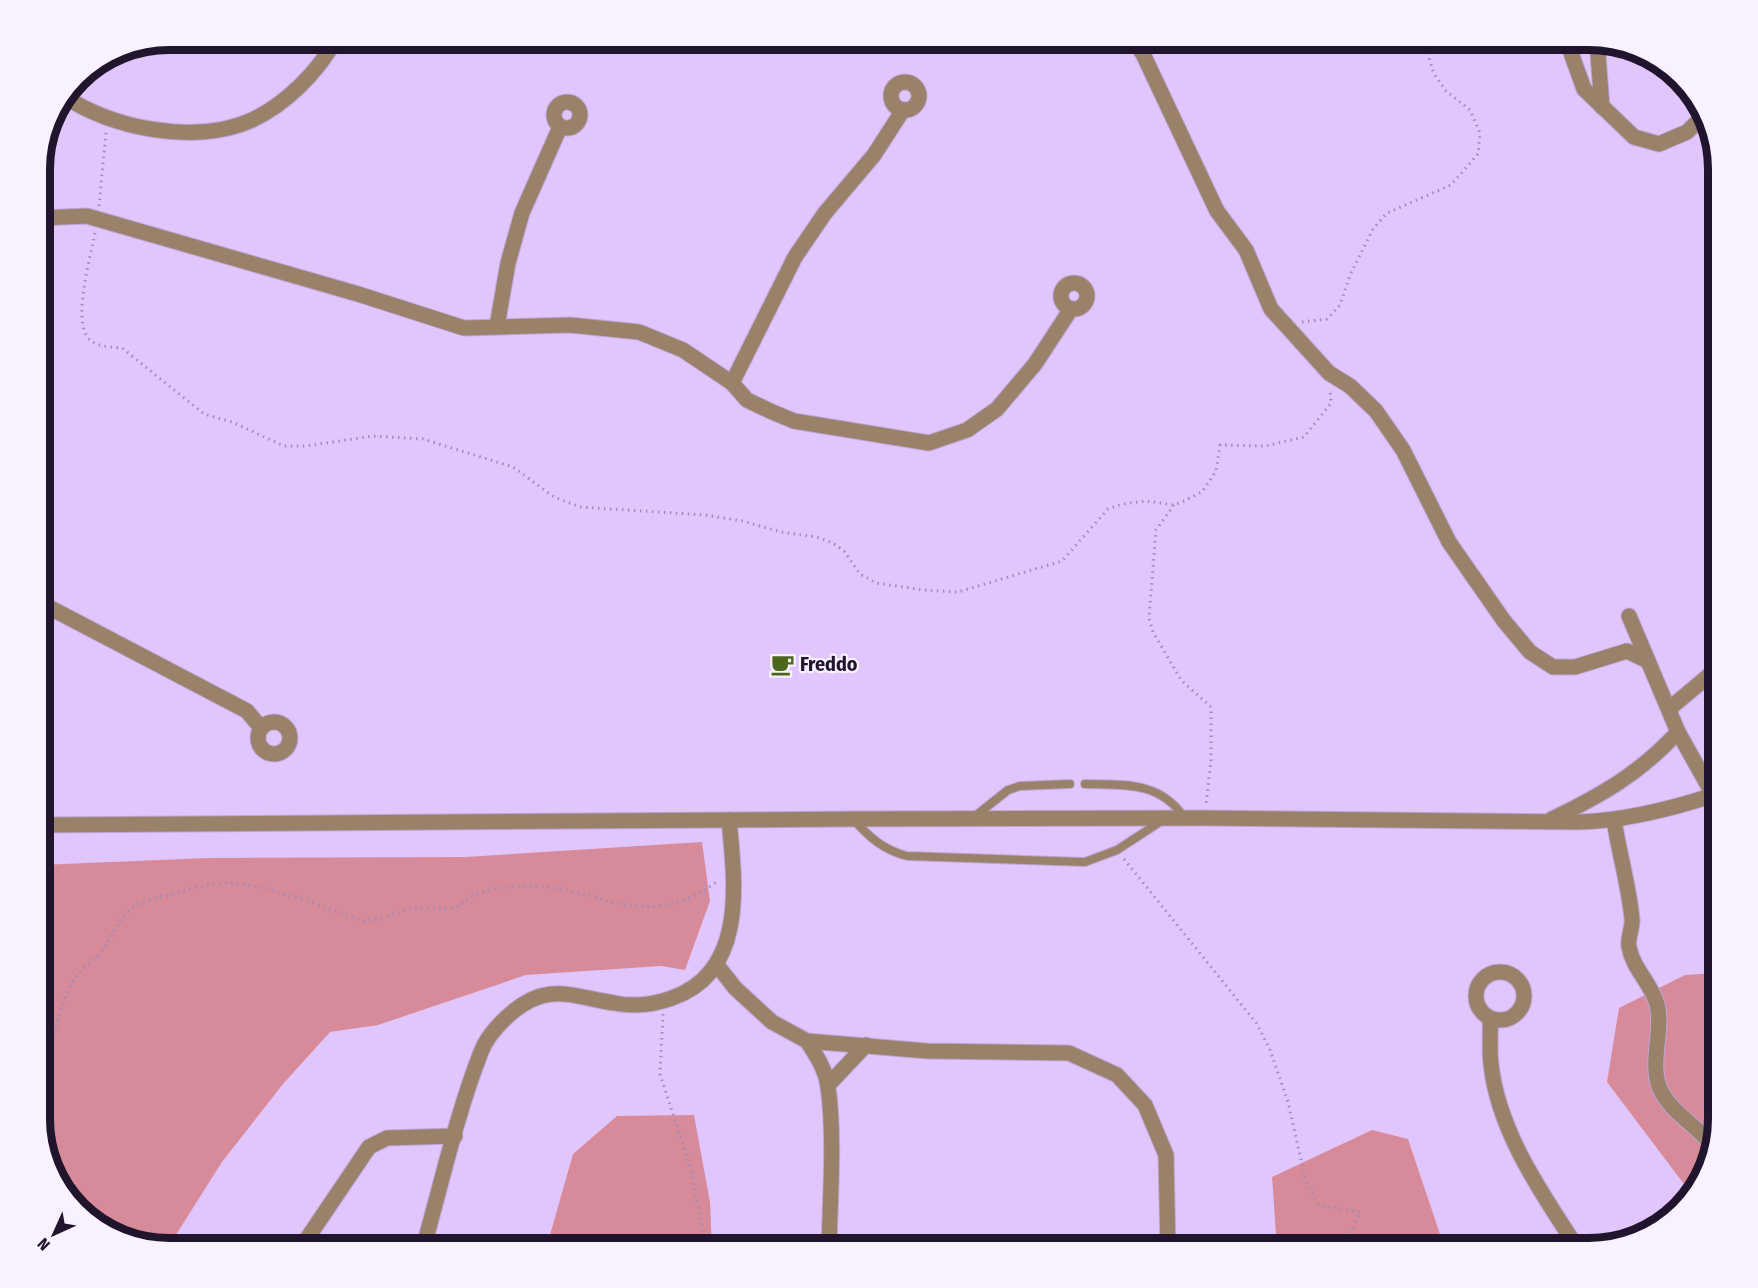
<svg xmlns="http://www.w3.org/2000/svg" width="1758" height="1288" font-family="'Fira Sans Condensed',sans-serif">
	<style>
		.green { fill: #d78b9a }
		.lines { fill: none; stroke-linecap: round; stroke-linejoin: round }
		.lane-casing { stroke: #bea6d8; stroke-width: 10 }
		.street-casing { stroke: #bea6d8; stroke-width: 17 }
		.path { stroke: #a18ab7; stroke-width: 3; stroke-dasharray: 1.5 4.5; stroke-linecap: butt }
		.lane { stroke: #9a826a; stroke-width: 8 }
		.street { stroke: #9a826a; stroke-width: 15 }
		.labels { text-anchor: middle; dominant-baseline: central; stroke-width: 4.5; stroke-linejoin: round; paint-order: stroke }
		.poi-label { font-size: 20px; font-weight: bold; fill: #21142d; stroke: #f8f1ff; text-anchor: start }
		.rim { fill: none; stroke: #21142d; stroke-width: 8 }
	</style>
	<rect width="100%" height="100%" fill="#e1c6fd"/>
	<g class="green">
		<polygon points="702,842 710,901 685,970 661,966 526,975 378,1025 330,1032 283,1084 222,1162 167,1249 90,1222 56,1184 39,1128 39,865 209,858 465,857"/>
		<polygon points="1719,973 1719,1120 1693,1196 1607,1082 1619,1008 1685,975"/>
		<polygon points="694,1115 710,1202 712,1249 546,1249 573,1154 617,1116"/>
		<polygon points="1372,1130 1408,1139 1445,1249 1277,1249 1272,1177"/>
	</g>
	<g class="lines">
		<defs>
			<g id="lane">
				<path d="M1085,784C1124,785 1159,781 1184,817"/>
				<polyline points="974,817 1008,790 1020,786 1070,784"/>
				<path d="M854,820C870,838 884,850 907,856L1085,862L1117,850L1163,820"/>
			</g>
			<g id="street">
				<polyline points="1133,39 1143,54 1217,211 1246,250 1271,309 1329,373 1350,386 1376,411 1403,450 1449,542 1504,621 1530,652 1553,667 1575,667 1627,651 1648,661"/>
				<polyline points="1566,39 1584,89 1634,137 1659,144 1687,132 1706,113"/>
				<polyline points="1597,41 1602,107"/>
				<circle cx="905" cy="96" r="14"/>
				<path d="M64,96C112,129 197,145 252,120C286,104 318,72 336,39"/>
				<circle cx="567" cy="115" r="13"/>
				<polyline points="39,218 87,216 358,294 464,328 570,325 639,332 683,350 732,383 747,400 770,411 794,421 929,443 967,430 997,409 1035,364 1071,309"/>
				<circle cx="1074" cy="296" r="13"/>
				<polyline points="497,326 508,263 522,213 560,127"/>
				<polyline points="732,383 795,257 825,213 874,155 903,110"/>
				<polyline points="39,602 247,711 261,728"/>
				<polyline points="1629,616 1678,732 1719,805"/>
				<polyline points="1669,709 1719,667"/>
				<circle cx="274" cy="738" r="16"/>
				<path d="M1552,819C1602,795 1640,773 1678,732"/>
				<path d="M1614,820C1619,853 1629,886 1632,919C1633,928 1627,938 1629,947C1633,969 1651,983 1657,1004C1664,1031 1648,1065 1661,1091C1673,1114 1695,1124 1711,1144"/>
				<path d="M39,825L853,819L1204,818L1578,822C1624,821 1671,809 1714,795"/>
				<polyline points="717,965 735,988 772,1022 807,1041 927,1051 1069,1053 1117,1075 1145,1105 1166,1155 1168,1249"/>
				<circle cx="1500" cy="996" r="24"/>
				<path d="M1490,1018C1491,1033 1489,1049 1491,1064C1498,1131 1542,1194 1578,1249"/>
				<path d="M807,1041C816,1055 826,1070 828,1087C835,1136 830,1199 829,1249"/>
				<polyline points="828,1085 866,1045"/>
				<polyline points="300,1249 369,1147 387,1138 455,1136"/>
				<path d="M423,1249C441,1185 457,1113 481,1052C486,1039 498,1025 508,1016C546,981 570,996 614,1003C634,1007 653,1005 672,998C747,972 735,883 729,820"/>
			</g>
		</defs>
		<use href="#lane" class="lane-casing"/>
		<use href="#street" class="street-casing"/>
		<g class="path">
			<polyline points="99,206 106,132"/>
			<path d="M95,233C91,256 71,323 90,340C98,347 112,347 122,348L204,414L232,422L284,446H306L373,436L423,439L513,467L554,497L580,507L705,515L743,521L781,532L816,537L833,543L844,551L860,574L876,583L924,590L958,592L1062,561L1108,509L1122,504L1146,501L1174,505L1184,501L1202,492L1216,471L1220,445L1265,446L1304,437L1331,403L1330,389"/>
			<polyline points="1302,322 1327,319 1340,305 1350,275 1373,229 1387,213 1451,185 1478,154 1480,133 1470,110 1446,91 1434,74 1423,39"/>
			<polyline points="1174,505 1156,530 1149,618 1153,632 1181,680 1211,707 1211,761 1206,804"/>
			<polyline points="1124,859 1257,1024 1270,1050 1288,1102 1306,1182 1319,1205 1360,1212 1353,1228 1336,1249"/>
			<polyline points="663,1014 660,1074 690,1167 703,1230 700,1249"/>
			<path d="M39,1065C57,1040 58,1008 73,981C79,970 93,962 102,951C112,939 117,920 130,910C141,901 158,897 172,894C191,889 212,882 231,883C269,885 327,908 363,921C385,920 403,907 425,907C437,907 446,912 457,907C462,904 466,899 472,896C484,890 503,887 516,886C601,881 637,939 718,881"/>
		</g>
		<use href="#lane" class="lane"/>
		<use href="#street" class="street"/>
	</g>
	<defs>
		<symbol id="cafe-bare" viewBox="-9 -9 18 18"><path d="M-5.5-4.5H6V0H3Q3 3.5 0 3.5H-2.5Q-5.5 3.5-5.5 0ZM3-3.2v2h1.7v-2ZM-6 4.5H4V6H-6Z" fill="#4c671a" stroke="#f8f1ff" stroke-width="2.5" paint-order="stroke"/></symbol>
	</defs>
	<g fill-rule="evenodd">
		<use href="#cafe-bare" x="766" y="648" width="33" height="33"/>
	</g>
	<g class="labels">
		<g class="poi-label">
			<text x="800" y="664">Freddo</text>
		</g>
	</g>
	<path d="M0 0H1758V1288H0ZM169 50H1589A119 119 0 0 1 1708 169V1119A119 119 0 0 1 1589 1238H169A119 119 0 0 1 50 1119V169A119 119 0 0 1 169 50Z" fill="#f8f1ff" fill-rule="evenodd"/>
	<path class="rim" d="M169 50H1589A119 119 0 0 1 1708 169V1119A119 119 0 0 1 1589 1238H169A119 119 0 0 1 50 1119V169A119 119 0 0 1 169 50Z"/>
	<g transform="translate(54 1234) rotate(225)" stroke="#f8f1ff" stroke-width="4.5" paint-order="stroke">
	<path d="M0-4.5L10 22L0 15L-10 22Z" fill="#21142d"/>
	<text y="-9" font-size="16" font-weight="bold" text-anchor="middle" fill="#21142d">N</text>
	</g>
</svg>
